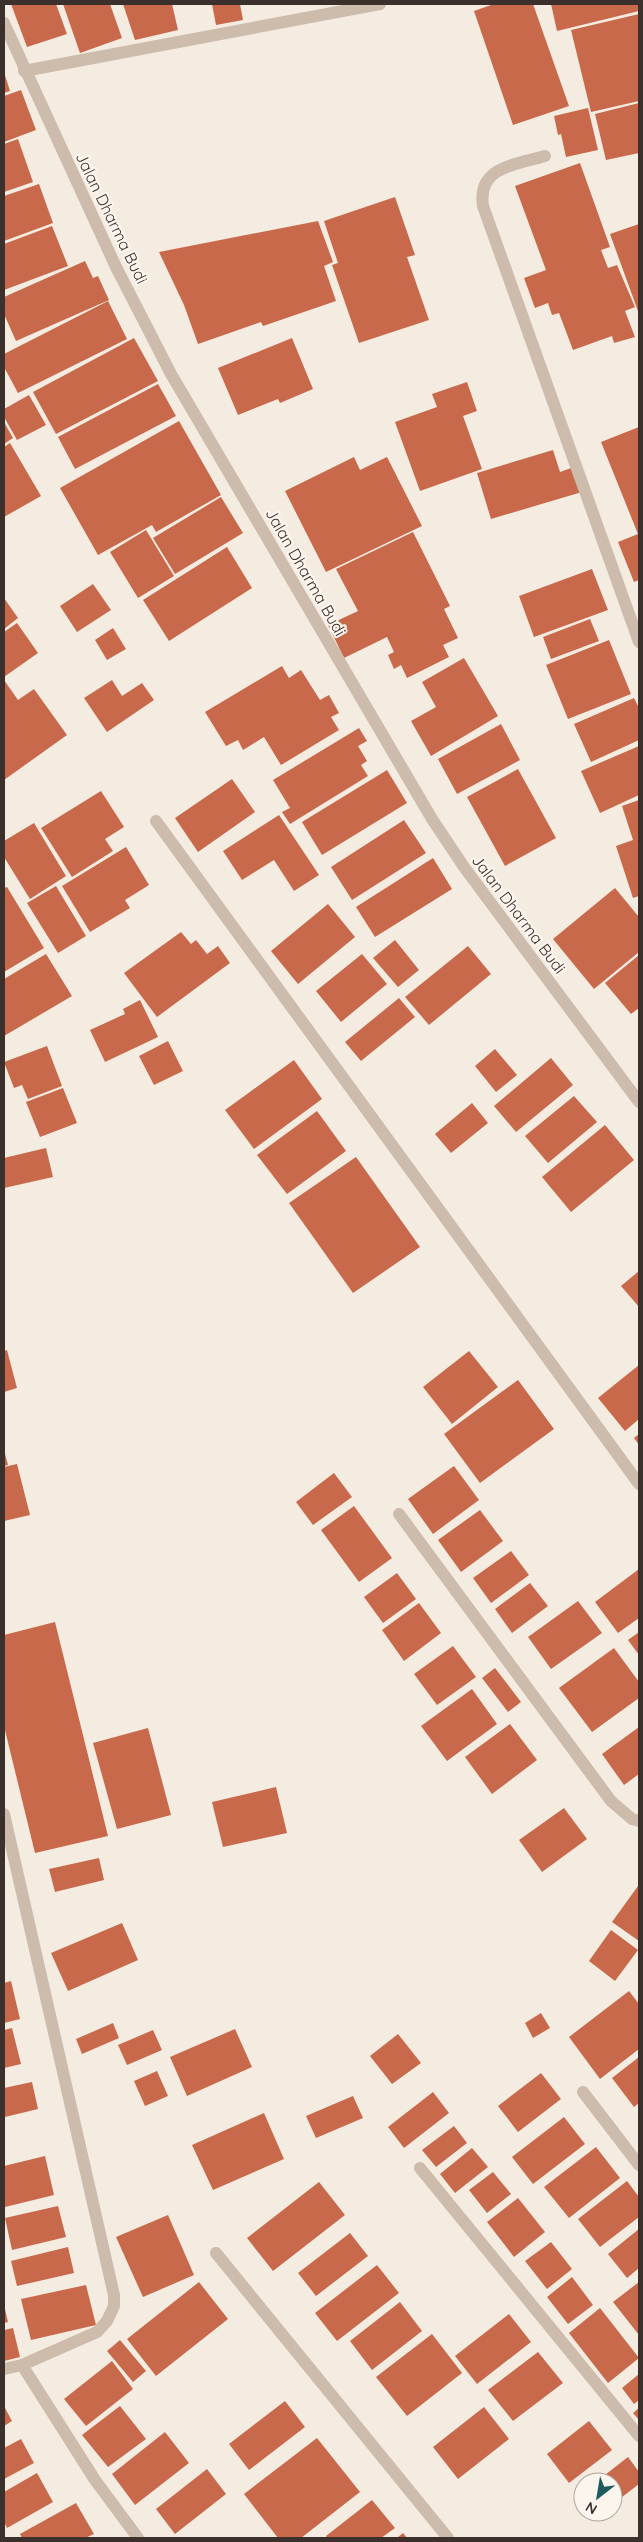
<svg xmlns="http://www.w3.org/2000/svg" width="643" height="2542" font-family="Quicksand,sans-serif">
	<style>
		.building { fill: #c8694b }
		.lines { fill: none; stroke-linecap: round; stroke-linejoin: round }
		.minor { stroke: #cdbbac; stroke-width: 12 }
		.labels { text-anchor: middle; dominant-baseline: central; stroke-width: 4.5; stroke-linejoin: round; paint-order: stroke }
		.street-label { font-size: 16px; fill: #3b302b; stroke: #fbf5ee }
	</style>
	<rect width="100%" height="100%" fill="#f4ebe1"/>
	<g class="building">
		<polygon points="11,4 56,4 67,34 27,47"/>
		<polygon points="63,4 110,4 122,38 80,53"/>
		<polygon points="123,4 172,4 178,30 135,40"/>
		<polygon points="212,4 240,4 243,20 216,25"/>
		<polygon points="494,4 533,4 569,106 513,125 474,11"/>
		<polygon points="551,4 639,4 639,11 557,31"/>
		<polygon points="639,14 639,101 591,112 571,30"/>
		<polygon points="4,72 10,91 4,93"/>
		<polygon points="21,90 36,130 4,142 4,96"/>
		<polygon points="639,103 639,153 606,160 595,114"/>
		<polygon points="588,108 598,150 566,157 561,134 558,135 554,116"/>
		<polygon points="18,139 33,182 4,192 4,144"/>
		<polygon points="580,163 610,247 601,250 608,268 617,265 635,307 625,311 635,337 614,343 612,336 573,350 559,313 552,315 548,303 535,308 524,278 546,270 515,186"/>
		<polygon points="39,184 53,223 4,241 4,196"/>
		<polygon points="395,197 415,255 407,257 429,320 359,343 332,265 338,263 324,221"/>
		<polygon points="318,221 333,262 324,266 336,301 263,326 261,322 198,344 184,305 159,252"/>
		<polygon points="639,224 639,314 610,234"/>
		<polygon points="52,226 68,266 4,290 4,244"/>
		<polygon points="85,261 93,278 98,276 109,300 16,341 4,314 4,297"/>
		<polygon points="108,301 127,339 18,393 4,367 4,354"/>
		<polygon points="134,338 158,381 56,434 33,392"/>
		<polygon points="292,338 313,389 280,403 278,399 238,415 218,368"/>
		<polygon points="467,382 477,411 463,416 482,469 420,491 395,422 437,407 432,394"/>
		<polygon points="158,384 176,416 75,469 58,437"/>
		<polygon points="29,395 46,425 17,440 4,417 4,409"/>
		<polygon points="179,421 221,495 156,532 152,525 98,555 60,488"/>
		<polygon points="4,422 13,438 4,444"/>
		<polygon points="639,427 639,580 634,582 618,542 638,534 601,442"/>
		<polygon points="10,443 41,496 4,517 4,447"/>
		<polygon points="553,450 560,472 574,467 582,492 491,519 477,473"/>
		<polygon points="354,457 360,470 387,457 422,526 326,572 285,491"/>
		<polygon points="221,497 243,533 175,574 153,538"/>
		<polygon points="146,530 174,576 138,598 110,552"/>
		<polygon points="413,532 450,606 444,609 458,638 443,645 449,657 407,678 401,665 394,669 388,655 394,652 387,637 344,658 328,625 358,611 336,569"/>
		<polygon points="227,547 252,588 169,641 143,600"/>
		<polygon points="592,569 608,610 534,637 519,596"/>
		<polygon points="93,584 111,610 77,632 60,606"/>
		<polygon points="4,598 18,618 4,629"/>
		<polygon points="590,619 599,641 551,659 543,637"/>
		<polygon points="17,623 38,653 4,677 4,632"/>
		<polygon points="113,628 126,649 107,660 95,640"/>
		<polygon points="609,640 631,694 568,719 546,665"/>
		<polygon points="464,658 498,716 431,756 411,721 436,707 422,682"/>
		<polygon points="282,666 289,678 301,670 320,700 329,695 339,713 331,717 339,730 281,765 264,737 243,750 238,740 226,746 205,712"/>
		<polygon points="4,680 18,700 34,689 67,735 4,780"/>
		<polygon points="112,680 122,696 142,683 154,700 107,732 84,698"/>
		<polygon points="634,698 639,708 639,740 591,762 574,724"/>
		<polygon points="501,724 520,760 457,794 438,759"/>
		<polygon points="359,728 367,741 358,746 367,761 361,765 368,776 290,824 282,812 290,808 273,780"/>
		<polygon points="639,746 639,795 600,813 581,771"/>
		<polygon points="518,769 556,838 505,866 467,797"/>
		<polygon points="387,770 407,803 322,855 302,822"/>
		<polygon points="232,779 255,812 198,852 175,818"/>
		<polygon points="101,791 124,827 105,839 113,851 72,877 41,828"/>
		<polygon points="639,800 639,896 633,898 616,846 633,840 622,806"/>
		<polygon points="279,815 319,875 294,891 274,860 242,880 223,851"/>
		<polygon points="404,820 426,853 352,900 331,867"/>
		<polygon points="34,823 66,876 30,899 4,857 4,841"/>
		<polygon points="126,847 149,885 125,900 130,908 90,932 62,886"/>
		<polygon points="433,858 452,889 375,937 356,907"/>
		<polygon points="56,886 86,936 58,953 27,903"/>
		<polygon points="7,887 44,948 4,972 4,888"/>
		<polygon points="615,888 639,917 639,952 594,989 553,939"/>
		<polygon points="328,904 355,937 298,984 271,951"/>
		<polygon points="181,932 191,944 196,940 207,954 218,946 230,963 157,1017 124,973"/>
		<polygon points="395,940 419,970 398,987 373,958"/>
		<polygon points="468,946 491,974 429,1025 405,997"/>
		<polygon points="46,954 72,996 4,1036 4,979"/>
		<polygon points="362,954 387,984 341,1022 316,991"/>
		<polygon points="639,955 639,1008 631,1014 605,983"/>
		<polygon points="399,998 415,1017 361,1061 345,1042"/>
		<polygon points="140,1000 158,1037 105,1062 90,1030 125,1014 123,1009"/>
		<polygon points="168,1041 183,1071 154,1085 139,1056"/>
		<polygon points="47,1046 62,1086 28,1099 22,1085 14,1088 4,1062"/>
		<polygon points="495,1049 517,1075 496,1092 475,1066"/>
		<polygon points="551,1058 573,1085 516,1132 494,1106"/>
		<polygon points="294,1060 322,1099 254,1149 225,1110"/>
		<polygon points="63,1088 77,1123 40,1137 26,1102"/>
		<polygon points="574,1096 597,1122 548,1163 525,1136"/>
		<polygon points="472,1103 488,1123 451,1153 435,1134"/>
		<polygon points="317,1111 346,1151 287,1194 257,1155"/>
		<polygon points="605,1125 634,1160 571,1212 542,1177"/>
		<polygon points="46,1148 53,1177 4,1188 4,1158"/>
		<polygon points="356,1157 420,1247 353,1293 289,1203"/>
		<polygon points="639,1271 639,1307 621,1286"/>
		<polygon points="7,1350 17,1388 4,1392 4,1351"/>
		<polygon points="469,1351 498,1387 452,1424 423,1387"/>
		<polygon points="639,1365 639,1419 625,1431 598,1398"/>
		<polygon points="518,1380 554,1429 480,1483 444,1434"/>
		<polygon points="639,1434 639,1445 634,1438"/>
		<polygon points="4,1450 8,1465 4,1466"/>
		<polygon points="17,1464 30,1515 4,1521 4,1467"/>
		<polygon points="454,1466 479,1500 433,1534 408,1499"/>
		<polygon points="334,1473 352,1497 313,1525 296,1502"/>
		<polygon points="354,1506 392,1558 359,1582 321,1530"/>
		<polygon points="480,1510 503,1541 461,1572 438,1540"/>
		<polygon points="511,1551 529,1575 491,1603 473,1578"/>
		<polygon points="639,1569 639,1618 618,1633 595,1602"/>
		<polygon points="397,1573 416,1599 383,1623 364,1597"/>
		<polygon points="530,1583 548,1606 512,1633 495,1609"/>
		<polygon points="578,1601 602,1633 551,1669 528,1637"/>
		<polygon points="419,1603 441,1633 404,1661 382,1630"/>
		<polygon points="55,1622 108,1836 35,1853 4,1726 4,1635"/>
		<polygon points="639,1632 639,1655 628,1640"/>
		<polygon points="453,1646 476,1677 437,1705 414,1674"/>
		<polygon points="614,1648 639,1682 639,1698 592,1732 559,1688"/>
		<polygon points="495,1668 521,1702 508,1712 482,1678"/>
		<polygon points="472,1689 497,1724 447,1761 421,1726"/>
		<polygon points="510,1724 537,1760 492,1794 465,1757"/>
		<polygon points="639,1727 639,1774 624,1785 602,1754"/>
		<polygon points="148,1728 171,1815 117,1829 93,1743"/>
		<polygon points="276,1787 287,1833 223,1847 212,1802"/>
		<polygon points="564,1808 587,1839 542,1872 519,1840"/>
		<polygon points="99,1858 104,1880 55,1892 49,1869"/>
		<polygon points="638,1886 639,1887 639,1941 612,1922"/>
		<polygon points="122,1923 138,1960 68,1991 51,1953"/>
		<polygon points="611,1930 638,1950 615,1981 589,1961"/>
		<polygon points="11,1981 20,2019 4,2023 4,1983"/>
		<polygon points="629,1991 639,2004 639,2049 600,2079 569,2037"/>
		<polygon points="541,2013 550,2028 533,2038 525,2023"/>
		<polygon points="113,2023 119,2038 82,2054 76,2039"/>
		<polygon points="12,2028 21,2064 4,2068 4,2030"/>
		<polygon points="235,2029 252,2067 187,2096 170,2057"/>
		<polygon points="153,2030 162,2050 127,2065 118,2045"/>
		<polygon points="398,2034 421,2063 392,2084 370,2056"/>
		<polygon points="639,2057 639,2103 634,2107 612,2078"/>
		<polygon points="157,2071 168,2096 145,2106 134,2081"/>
		<polygon points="541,2073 561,2099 518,2132 498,2106"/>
		<polygon points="32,2082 38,2109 5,2117 4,2088"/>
		<polygon points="433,2092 449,2113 404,2148 388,2127"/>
		<polygon points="353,2096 363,2118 316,2138 306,2116"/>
		<polygon points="264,2113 284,2159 213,2190 192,2145"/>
		<polygon points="564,2117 585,2144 533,2184 512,2157"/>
		<polygon points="454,2126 467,2143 436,2167 422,2150"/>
		<polygon points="596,2147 620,2178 569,2218 544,2187"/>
		<polygon points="472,2148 488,2167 455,2193 440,2174"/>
		<polygon points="45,2156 54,2195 5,2207 4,2166"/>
		<polygon points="493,2172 511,2194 487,2213 469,2190"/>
		<polygon points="627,2181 639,2197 639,2217 600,2247 578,2219"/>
		<polygon points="319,2182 345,2215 273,2271 247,2238"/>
		<polygon points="518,2198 545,2232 514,2257 487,2222"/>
		<polygon points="58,2206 66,2237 12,2250 5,2218"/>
		<polygon points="168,2215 194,2275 143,2297 116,2237"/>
		<polygon points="639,2229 639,2268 627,2278 608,2254"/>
		<polygon points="350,2233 368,2256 316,2296 298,2273"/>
		<polygon points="551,2242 572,2269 547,2289 525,2261"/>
		<polygon points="68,2247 74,2273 17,2286 11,2261"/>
		<polygon points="377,2265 399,2293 337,2341 315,2313"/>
		<polygon points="572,2277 593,2305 568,2324 547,2297"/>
		<polygon points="199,2282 228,2319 156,2376 127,2339"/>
		<polygon points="639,2282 639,2335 613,2302"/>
		<polygon points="86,2285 96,2325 31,2340 21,2299"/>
		<polygon points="400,2302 422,2331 372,2370 350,2341"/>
		<polygon points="4,2305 8,2322 4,2323"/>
		<polygon points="600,2308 639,2358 608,2383 569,2333"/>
		<polygon points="509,2314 531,2342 477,2384 455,2356"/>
		<polygon points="13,2328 20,2357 4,2361 4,2330"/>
		<polygon points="432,2334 462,2373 407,2416 376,2377"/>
		<polygon points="120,2340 146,2371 133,2382 107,2351"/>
		<polygon points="538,2352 563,2383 513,2421 488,2390"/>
		<polygon points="112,2361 133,2389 86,2426 64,2399"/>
		<polygon points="639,2374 639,2400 634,2404 622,2388"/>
		<polygon points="285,2401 305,2427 249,2470 229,2444"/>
		<polygon points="4,2406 12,2421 4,2426"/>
		<polygon points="120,2406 146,2439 108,2467 82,2435"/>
		<polygon points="484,2407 509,2439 458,2479 433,2447"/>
		<polygon points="639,2408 639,2420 633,2413"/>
		<polygon points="589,2421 612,2450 569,2483 547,2454"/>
		<polygon points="165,2432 189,2463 135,2505 112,2474"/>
		<polygon points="317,2438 360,2492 301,2538 278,2538 244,2494"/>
		<polygon points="21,2439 34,2463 4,2479 4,2448"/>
		<polygon points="628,2457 639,2472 639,2484 613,2504 613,2482 596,2482"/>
		<polygon points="207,2469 226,2494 175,2534 156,2509"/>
		<polygon points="37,2473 53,2502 7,2528 4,2522 4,2492"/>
		<polygon points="372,2500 395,2528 381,2538 327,2538 326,2536"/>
		<polygon points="76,2503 94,2534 85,2538 22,2538 20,2534"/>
		<polygon points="403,2533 407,2538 397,2538"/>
	</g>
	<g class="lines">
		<g class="minor">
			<polyline points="4,23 116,267 171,374 432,819 464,867 639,1102"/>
			<polyline points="24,71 380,4"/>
			<path d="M545,156C516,165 477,166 483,206L639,642"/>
			<polyline points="156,821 639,1484"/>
			<polyline points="399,1514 611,1801 632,1819 639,1821"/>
			<polyline points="4,1814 114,2295 114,2306 107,2321 97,2332 22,2365 4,2369"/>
			<polyline points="583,2092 639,2165"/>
			<polyline points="420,2168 639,2436"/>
			<polyline points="216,2253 448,2538"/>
			<polyline points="22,2365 95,2480 138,2538"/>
		</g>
	</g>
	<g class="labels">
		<g class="street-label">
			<text transform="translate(112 218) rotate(64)">Jalan Dharma Budi</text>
			<text transform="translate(306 572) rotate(60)">Jalan Dharma Budi</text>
			<text transform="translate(519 914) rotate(53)">Jalan Dharma Budi</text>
		</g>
	</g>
	<rect width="643" height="2542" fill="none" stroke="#3b302b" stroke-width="10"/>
	<g transform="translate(598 2497) rotate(211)"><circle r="24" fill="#fbf5ee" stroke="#aea6a0"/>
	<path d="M0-4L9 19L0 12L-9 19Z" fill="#1f5a5e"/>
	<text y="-8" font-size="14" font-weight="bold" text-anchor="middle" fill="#3b302b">N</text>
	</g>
</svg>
